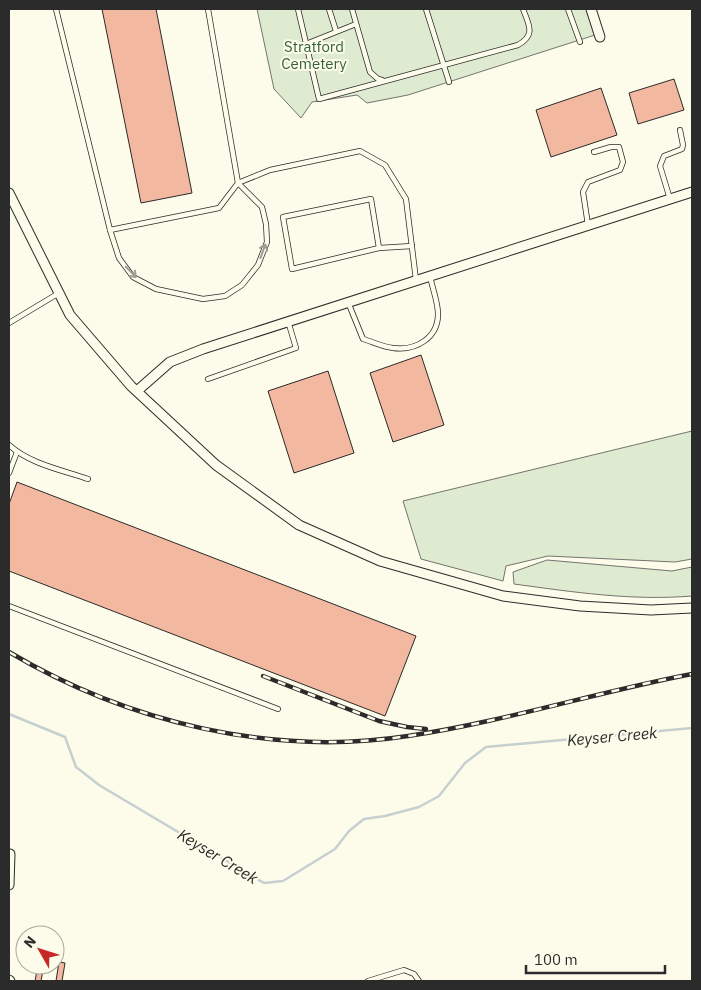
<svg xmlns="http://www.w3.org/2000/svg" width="701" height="990" font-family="'IBM Plex Sans',sans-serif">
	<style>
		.green { fill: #deebd1; stroke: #74746e }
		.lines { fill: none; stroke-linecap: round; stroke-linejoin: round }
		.stream { stroke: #c7d0d0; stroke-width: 2.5 }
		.building { fill: #f2b8a0; stroke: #2b2b2b }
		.lane-casing { stroke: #2b2b2b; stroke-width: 6 }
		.street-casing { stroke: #2b2b2b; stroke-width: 11 }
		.lane { stroke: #fdfbea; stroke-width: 4.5 }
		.street { stroke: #fdfbea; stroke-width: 9 }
		.rail-casing { stroke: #2b2b2b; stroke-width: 4.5 }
		.rail { stroke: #fdfbea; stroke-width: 2.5; stroke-dasharray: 8; stroke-linecap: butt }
		.oneway { stroke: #9e9d94 }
		.labels { text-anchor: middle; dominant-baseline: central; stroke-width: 4; stroke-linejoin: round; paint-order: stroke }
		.park-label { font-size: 15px; fill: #34623c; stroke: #fdfbea }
		.water-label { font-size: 16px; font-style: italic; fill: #2b2b2b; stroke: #fdfbea }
	</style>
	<rect width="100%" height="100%" fill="#fdfbea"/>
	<g class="green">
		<polygon points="257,9 586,9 595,35 408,95 367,103 357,95 312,102 301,118 274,89"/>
		<polygon points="692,431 692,559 675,562 548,556 506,566 503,581 421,559 403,501"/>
		<path d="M547,560L672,571L692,567V596C632,601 573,592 514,584L513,572Z"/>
	</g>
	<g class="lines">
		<polyline class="stream" points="9,714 65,737 76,767 99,785 264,883 283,881 335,849 349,831 364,819 385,816 419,807 439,796 465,763 486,747 692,728"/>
	</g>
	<g class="building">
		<polygon points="102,9 156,9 192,193 141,203"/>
		<polygon points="674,79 684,110 638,124 629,93"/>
		<polygon points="601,88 617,135 551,157 536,110"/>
		<polygon points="421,355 444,425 393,442 370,373"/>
		<polygon points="328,371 354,453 294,473 268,391"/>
		<polygon points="17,482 416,636 385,716 9,571 9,504"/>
		<polygon points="59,962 65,963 62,981 56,981"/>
		<polygon points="38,965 44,965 41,981 35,981"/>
	</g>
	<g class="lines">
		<defs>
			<g id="lane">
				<polyline points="56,9 110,230 219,208 238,183 270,170 360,151 385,165 406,199 416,280"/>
				<path d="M298,9L319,99L518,45C536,35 529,25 523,9"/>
				<polyline points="329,9 336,31"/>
				<polyline points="352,9 370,72 378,79 382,80"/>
				<polyline points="426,9 449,82"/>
				<polyline points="568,9 580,42"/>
				<polyline points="306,44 356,24"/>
				<polyline points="670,199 660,166 664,156 682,149 683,145 680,130"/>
				<polyline points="588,225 583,192 588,182 620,170 623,162 619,147 611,147 594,152"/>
				<polyline points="110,230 119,258 133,277 156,289 203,299 225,296 242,285 258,265 267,242 266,224 262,207 238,183 208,9"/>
				<polyline points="379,248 371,199 283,217 292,269 379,248 412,246"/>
				<path d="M348,302L363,339C373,342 383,347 393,348C416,351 438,338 438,314C438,302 432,287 430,276"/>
				<polyline points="9,323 59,293"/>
				<polyline points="208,379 296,348 288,321"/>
				<path d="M9,445C30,464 62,470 88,479"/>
				<polyline points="9,473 17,452"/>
				<polyline points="9,606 278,709"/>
				<polyline points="368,981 404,970 414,974 419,981"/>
			</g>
			<g id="street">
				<polyline points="591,9 600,37"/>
				<polyline points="9,193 70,315 131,386 216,465 299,525 380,561 503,596 580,606 651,610 692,608"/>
				<polyline points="137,391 170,362 203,349 692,192"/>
				<polyline points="9,885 10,854"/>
				<polyline points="9,980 10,981"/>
			</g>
		</defs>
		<use href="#lane" class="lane-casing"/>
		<use href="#street" class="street-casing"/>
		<use href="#lane" class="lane"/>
		<use href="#street" class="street"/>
		<defs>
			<g id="rail">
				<path d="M9,652C127,722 271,757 408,736C503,722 597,692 692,674"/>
				<polyline points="263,676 379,721 407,727 426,729"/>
			</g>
		</defs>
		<use href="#rail" class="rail-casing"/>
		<use href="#rail" class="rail"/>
	</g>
	<defs><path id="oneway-shaft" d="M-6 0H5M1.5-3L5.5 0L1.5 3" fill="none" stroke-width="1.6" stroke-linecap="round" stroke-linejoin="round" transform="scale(1.25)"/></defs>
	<g class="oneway">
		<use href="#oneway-shaft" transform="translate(263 251) rotate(-70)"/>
		<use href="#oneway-shaft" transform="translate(131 272) rotate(46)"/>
	</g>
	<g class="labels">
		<g class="park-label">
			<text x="314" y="46">Stratford<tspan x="314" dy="17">Cemetery</tspan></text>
		</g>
		<g class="water-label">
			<text transform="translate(612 736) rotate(-5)">Keyser Creek</text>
			<text transform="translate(218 856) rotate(31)">Keyser Creek</text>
		</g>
	</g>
	<rect width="701" height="990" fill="none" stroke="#2b2b2b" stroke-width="20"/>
	<g transform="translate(40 950) rotate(309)"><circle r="24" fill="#fdfbea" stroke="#a9a89e"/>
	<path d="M0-4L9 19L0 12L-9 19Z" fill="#c62828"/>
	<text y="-8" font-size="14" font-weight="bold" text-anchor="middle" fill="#2b2b2b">N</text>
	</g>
	<path d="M526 965v8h139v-8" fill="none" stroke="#2b2b2b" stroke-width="2.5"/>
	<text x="534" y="965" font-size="15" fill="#2b2b2b" stroke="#fdfbea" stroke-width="4" paint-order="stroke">100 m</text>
</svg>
